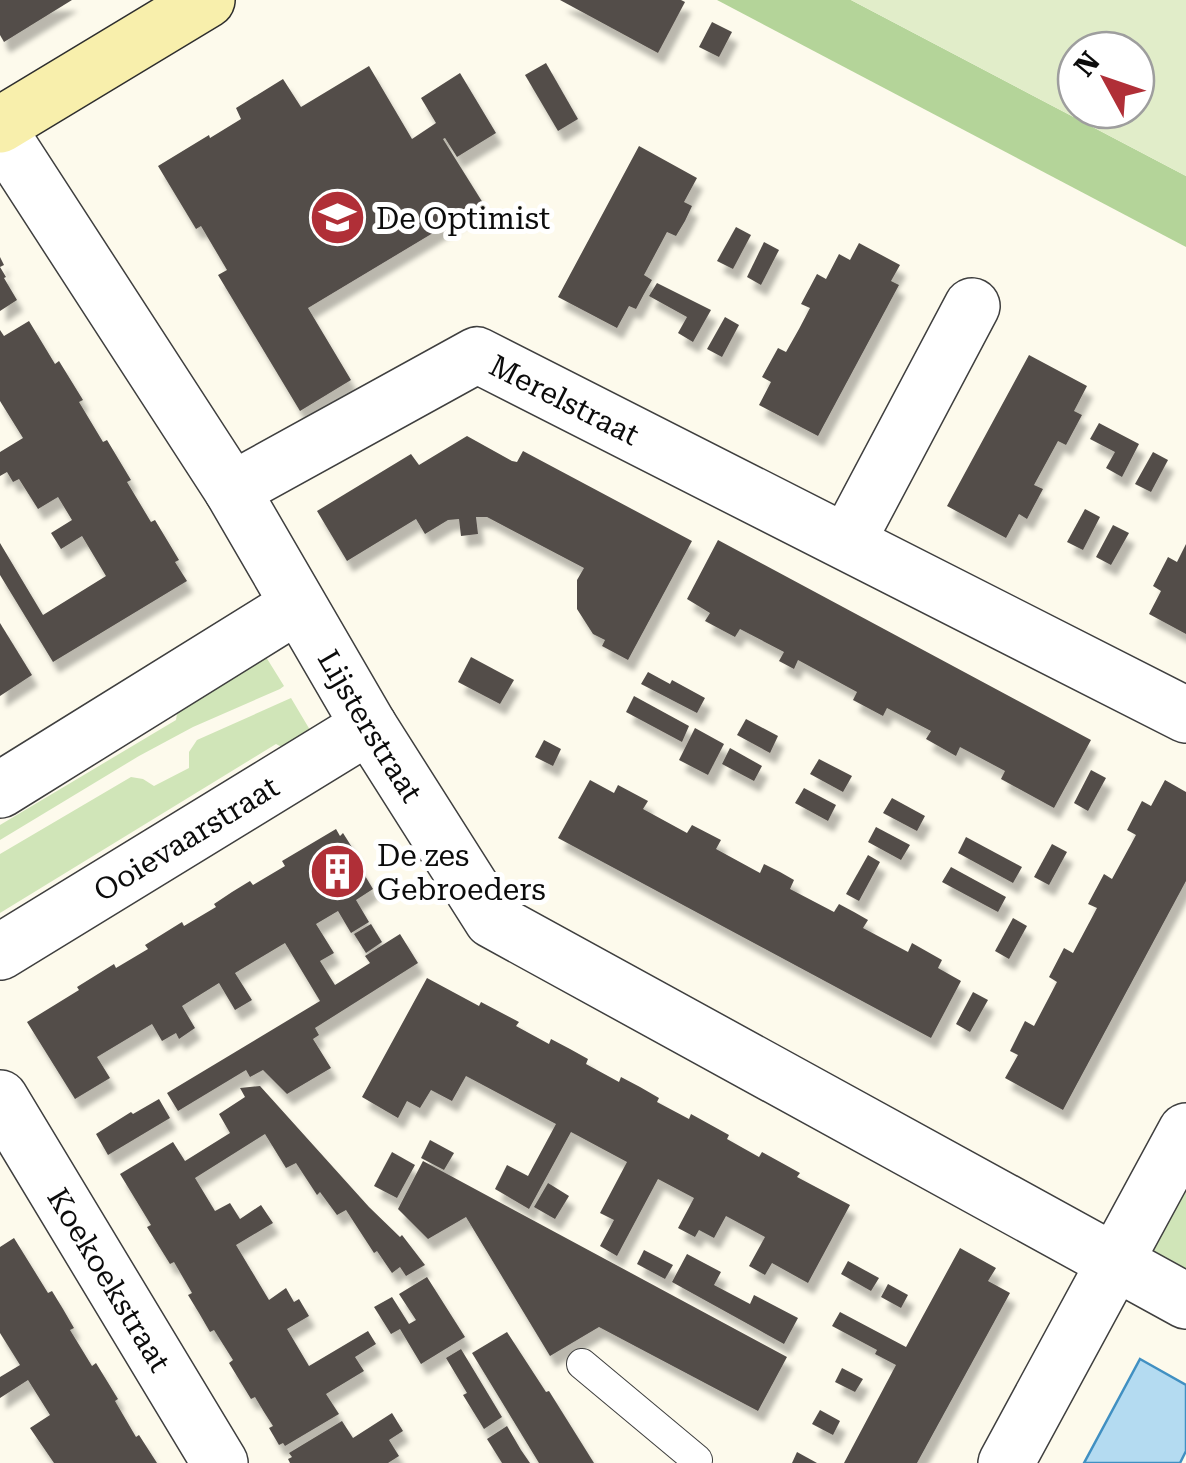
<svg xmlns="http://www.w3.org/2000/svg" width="1186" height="1463" font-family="'Roboto Serif',serif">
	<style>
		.green { fill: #d0e5b8 }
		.forest { fill: #b4d499 }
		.pitch { fill: #e1edc9; fill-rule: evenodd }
		.water { fill: #b4dbf1; stroke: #4190c2; stroke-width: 2.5 }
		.building { fill: #534d49; filter: url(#shadow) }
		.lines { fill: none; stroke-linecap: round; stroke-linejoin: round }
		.lane-casing { stroke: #3f3f3f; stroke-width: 32 }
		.street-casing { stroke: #3f3f3f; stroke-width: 58 }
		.secondary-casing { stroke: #2e2e2e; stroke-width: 58 }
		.lane { stroke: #fff; stroke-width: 30 }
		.street { stroke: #fff; stroke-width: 55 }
		.secondary { stroke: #f8efac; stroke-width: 55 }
		.labels { text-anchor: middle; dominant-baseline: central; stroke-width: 10; stroke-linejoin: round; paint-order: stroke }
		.poi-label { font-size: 30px; fill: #0c0c0c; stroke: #fff; text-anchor: start }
		.street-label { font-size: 30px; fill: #0c0c0c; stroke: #fff }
	</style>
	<defs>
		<filter id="shadow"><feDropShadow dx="6" dy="11" stdDeviation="2.5" flood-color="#0004"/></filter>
	</defs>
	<rect width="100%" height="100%" fill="#fdfaec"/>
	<g class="green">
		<polygon points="266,657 284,686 280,689 193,727 139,756 0,840 0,825 176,720 180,697"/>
		<polygon points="291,698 313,735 295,754 276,744 0,913 0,854 131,777 143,779 154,786 189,768 189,752 197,740"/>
		<polygon points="1186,1171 1186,1282 1150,1253"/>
	</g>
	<polygon class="forest" points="717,0 851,0 1186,176 1186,247"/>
	<path class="pitch" d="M851,0H1186V176ZM1076,50H1136V110H1076Z"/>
	<polygon class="water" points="1140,1359 1186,1385 1186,1451 1180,1463 1084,1463"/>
	<g class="building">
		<polygon points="0,0 72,0 4,42 0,35"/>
		<polygon points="560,0 681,0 685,2 658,53"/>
		<polygon points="712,22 732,32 719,57 699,47"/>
		<polygon points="546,63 578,119 558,131 525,75"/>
		<polygon points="369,66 412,139 436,123 421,98 460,73 496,133 457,157 445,138 443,139 483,203 308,308 351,380 300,411 218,275 227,270 201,226 196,229 158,166 209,135 210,138 241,119 236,108 283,79 301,107"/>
		<polygon points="639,146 697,178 684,202 692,206 685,221 676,236 667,232 644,275 652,280 644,294 636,309 629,306 617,328 558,297"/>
		<polygon points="736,227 751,235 733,269 717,261"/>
		<polygon points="764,242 779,250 761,285 747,277"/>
		<polygon points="859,243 900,265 891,281 899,285 818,436 759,405 771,382 762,377 778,348 786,352 799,329 810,308 801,304 817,274 826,279 839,254 850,260"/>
		<polygon points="0,257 4,265 0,267 6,277 4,278 17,300 0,311"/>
		<polygon points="657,283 711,310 693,342 678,333 687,317 649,296"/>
		<polygon points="725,317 739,325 722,357 707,349"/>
		<polygon points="29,321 55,364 59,361 83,400 79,402 103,442 107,440 131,480 127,482 151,522 155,520 179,560 175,562 187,581 53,662 0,575 0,543 43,615 106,576 82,536 61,549 51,533 72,520 58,497 38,509 19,479 13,482 7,472 0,476 0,452 23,438 0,401 0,330 4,336"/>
		<polygon points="1029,355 1087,386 1074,411 1082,415 1066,445 1058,441 1034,485 1043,489 1027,519 1019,514 1006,538 947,506"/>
		<polygon points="1099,423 1139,444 1122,477 1106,468 1115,452 1090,439"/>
		<polygon points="467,436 512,461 517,462 523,451 692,541 628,660 602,646 605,640 593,634 577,609 577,580 584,568 487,517 476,517 478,534 461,536 459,519 448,520 425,534 416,519 347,561 317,511 411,454 419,465"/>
		<polygon points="1153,452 1168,460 1151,492 1135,484"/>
		<polygon points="1085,509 1100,517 1083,550 1067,542"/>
		<polygon points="1113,525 1129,533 1111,565 1096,557"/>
		<polygon points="718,540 1091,740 1054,808 1001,779 1005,771 960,747 956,756 926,739 931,731 887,708 883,716 853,700 857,692 798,660 794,669 779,661 784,652 740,629 735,637 705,621 710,613 687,599"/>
		<polygon points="1186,544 1186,634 1149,614 1161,591 1153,586 1168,557 1177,562"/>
		<polygon points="0,623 32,675 0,696"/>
		<polygon points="471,657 514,680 500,704 458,682"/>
		<polygon points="648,672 670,684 672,680 705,698 697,713 641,684"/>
		<polygon points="634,696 689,726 682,742 626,712"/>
		<polygon points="746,719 778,736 770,753 737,735"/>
		<polygon points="695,728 724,744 708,775 679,760"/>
		<polygon points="544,740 561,749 553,766 535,757"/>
		<polygon points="730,748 762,766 754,781 722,764"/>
		<polygon points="819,759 852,776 843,792 810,774"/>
		<polygon points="1091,770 1106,778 1088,811 1074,803"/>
		<polygon points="590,780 614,793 618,785 648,801 643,809 687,833 692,825 721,840 716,849 760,873 764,864 780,872 794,880 790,889 834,912 839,904 854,912 868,920 863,928 908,952 912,943 942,960 938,968 961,981 931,1038 558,838"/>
		<polygon points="1165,780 1186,792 1186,881 1063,1110 1005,1078 1018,1055 1010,1051 1025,1021 1034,1026 1057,982 1049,977 1064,948 1073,953 1097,908 1088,904 1104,874 1112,879 1136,835 1127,830 1142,801 1151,806"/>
		<polygon points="804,788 836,805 828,821 795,803"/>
		<polygon points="892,798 925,816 917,831 883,813"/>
		<polygon points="876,827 910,845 901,860 868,842"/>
		<polygon points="336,829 340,836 343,833 355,852 352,854 373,889 356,900 369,922 351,933 338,911 316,924 334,953 320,961 335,985 370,963 365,956 400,934 418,963 315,1028 319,1035 313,1039 331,1068 287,1094 263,1070 250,1077 246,1070 178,1111 167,1093 320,1001 285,943 235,973 252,1000 235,1010 219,983 182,1006 195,1028 179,1039 176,1033 162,1041 152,1024 97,1057 110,1078 75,1099 27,1022 79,990 77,987 114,964 116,968 148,949 145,945 182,922 184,926 216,907 214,904 232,892 250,881 253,885 285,866 282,861"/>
		<polygon points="966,837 1022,867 1013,883 958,853"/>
		<polygon points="1052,844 1067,852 1049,885 1034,877"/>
		<polygon points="868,855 880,862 859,901 846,894"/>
		<polygon points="951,867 1006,897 998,912 942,882"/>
		<polygon points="1013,918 1027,926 1009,959 995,951"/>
		<polygon points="371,924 382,942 366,953 354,934"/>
		<polygon points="427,978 479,1006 481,1002 519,1022 516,1026 549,1044 551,1039 570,1049 588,1059 586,1064 619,1082 621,1077 640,1087 659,1098 657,1102 689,1119 691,1114 729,1135 727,1139 759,1157 762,1152 800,1173 797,1177 850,1205 808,1283 772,1263 765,1275 749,1266 765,1237 726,1216 714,1238 699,1230 695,1237 678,1228 694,1198 658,1179 617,1256 600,1246 614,1220 600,1213 627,1162 571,1132 529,1209 495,1189 507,1165 528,1176 556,1124 466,1076 452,1101 431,1090 420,1108 407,1101 398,1118 362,1097"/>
		<polygon points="973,992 988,1000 970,1032 956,1024"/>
		<polygon points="260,1086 369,1207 400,1237 402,1235 425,1265 406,1276 400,1267 392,1273 377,1251 374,1253 346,1210 337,1215 320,1192 317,1195 296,1163 286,1168 265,1134 195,1178 215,1211 230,1203 240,1219 261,1205 273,1223 236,1245 269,1300 286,1288 294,1302 299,1299 309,1316 287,1329 309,1366 368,1331 376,1344 355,1357 364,1371 326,1394 339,1414 285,1446 283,1443 279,1445 269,1428 273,1426 264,1412 255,1397 251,1399 229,1363 233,1360 214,1330 210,1332 199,1313 188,1295 192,1293 174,1262 170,1264 147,1227 151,1225 120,1174 173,1142 185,1161 230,1133 219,1114 245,1097 240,1088"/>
		<polygon points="159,1099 170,1118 108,1155 96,1134 131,1112 133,1114"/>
		<polygon points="430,1140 454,1153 444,1170 421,1158"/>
		<polygon points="392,1152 415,1165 397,1198 374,1186"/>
		<polygon points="423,1161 787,1357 758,1411 599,1327 550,1356 466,1217 428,1239 398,1209"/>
		<polygon points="548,1183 569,1196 555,1219 534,1207"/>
		<polygon points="14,1238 48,1293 52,1291 63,1309 74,1328 70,1330 92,1366 96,1363 118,1399 115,1401 136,1437 139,1435 157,1463 54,1463 30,1428 50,1415 28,1380 0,1398 0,1377 20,1365 0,1333 0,1247"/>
		<polygon points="960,1248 996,1268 988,1281 1010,1293 963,1379 917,1463 844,1463 896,1365 875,1354 877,1350 832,1326 840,1312 906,1347"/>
		<polygon points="644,1250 673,1265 665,1279 637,1264"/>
		<polygon points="687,1254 721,1272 714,1285 750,1304 754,1295 798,1318 784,1344 672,1282"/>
		<polygon points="848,1261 879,1278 871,1291 841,1274"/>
		<polygon points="427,1277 465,1337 421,1364 400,1329 391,1334 374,1307 392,1297 409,1324 416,1320 399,1294"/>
		<polygon points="888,1284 908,1295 901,1308 881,1297"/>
		<polygon points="507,1332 546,1392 549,1391 594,1463 539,1463 472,1353"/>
		<polygon points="461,1349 502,1417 484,1429 463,1395 467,1393 446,1358"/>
		<polygon points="842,1368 863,1379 855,1392 835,1382"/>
		<polygon points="820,1410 840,1421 833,1435 812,1424"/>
		<polygon points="392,1413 403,1431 389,1440 399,1456 388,1463 290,1463 288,1459 292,1457 289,1453 342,1421 353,1438"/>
		<polygon points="507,1426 521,1450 530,1463 502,1463 487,1439"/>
		<polygon points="797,1452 817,1463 792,1463"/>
	</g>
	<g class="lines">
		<defs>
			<polyline id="lane" points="582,1364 697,1460 696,1463"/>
			<g id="street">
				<path id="s1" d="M0,132L232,490L369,726L492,920L1186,1301"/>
				<path id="s2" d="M232,490L477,355L1186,715"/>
				<polyline points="847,542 972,306"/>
				<polyline points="0,790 298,605"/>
				<path id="s3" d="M0,952L369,726"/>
				<path id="s4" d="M0,1098L220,1463"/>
				<polyline points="1006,1463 1186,1131"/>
			</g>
			<polyline id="secondary" points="0,125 207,0"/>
		</defs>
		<use href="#lane" class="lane-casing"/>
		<use href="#street" class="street-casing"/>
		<use href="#secondary" class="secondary-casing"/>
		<use href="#lane" class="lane"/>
		<use href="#street" class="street"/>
		<use href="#secondary" class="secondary"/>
	</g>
	<defs>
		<symbol id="school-disc" viewBox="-11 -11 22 22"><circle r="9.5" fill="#b02f37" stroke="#fff"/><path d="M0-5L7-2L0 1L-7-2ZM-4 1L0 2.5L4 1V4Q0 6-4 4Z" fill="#fff"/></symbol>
		<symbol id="building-disc" viewBox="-11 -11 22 22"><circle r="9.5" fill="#b02f37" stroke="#fff"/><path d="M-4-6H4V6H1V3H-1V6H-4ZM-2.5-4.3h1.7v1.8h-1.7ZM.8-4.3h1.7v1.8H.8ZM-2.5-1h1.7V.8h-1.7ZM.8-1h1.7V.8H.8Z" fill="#fff"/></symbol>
	</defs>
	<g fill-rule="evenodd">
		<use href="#school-disc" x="306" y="186" width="63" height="63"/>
		<use href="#building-disc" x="306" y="840" width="63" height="63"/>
	</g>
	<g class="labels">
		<g class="poi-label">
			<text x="376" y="218">De Optimist</text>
			<text x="377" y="855">De zes<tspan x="377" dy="34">Gebroeders</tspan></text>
		</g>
		<g class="street-label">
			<text stroke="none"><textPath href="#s2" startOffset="378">Merelstraat</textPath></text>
			<text stroke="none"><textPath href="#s1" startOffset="700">Lijsterstraat</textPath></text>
			<text stroke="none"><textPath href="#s3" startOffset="218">Ooievaarstraat</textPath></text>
			<text stroke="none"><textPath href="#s4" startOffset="212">Koekoekstraat</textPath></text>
		</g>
	</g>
	<g transform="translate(1106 80) rotate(310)"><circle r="48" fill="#ffffff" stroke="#9e9e9e" stroke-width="2.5"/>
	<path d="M0-8L18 38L0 25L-18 38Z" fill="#b02f37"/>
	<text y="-15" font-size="28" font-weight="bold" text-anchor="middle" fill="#0c0c0c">N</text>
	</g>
</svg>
